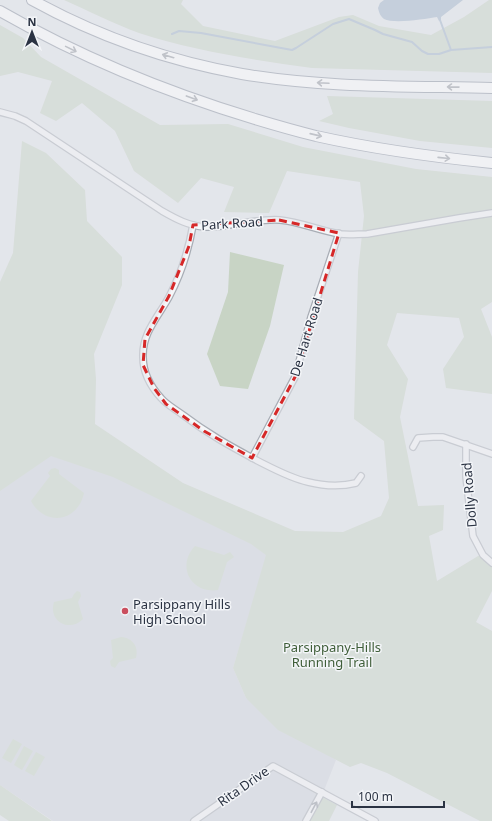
<svg xmlns="http://www.w3.org/2000/svg" width="492" height="821" font-family="'Noto Sans',sans-serif">
	<style>
		.built { fill: #d1d5dd }
		.green { fill: #c8d4c5 }
		.water { fill: #a0b3c9 }
		.lines { fill: none; stroke-linecap: round; stroke-linejoin: round }
		.stream { stroke: #a0b3c9; stroke-width: 2 }
		.street-casing { stroke: #a8adb5; stroke-width: 8 }
		.highway-casing { stroke: #8b93a1; stroke-width: 12 }
		.street { stroke: #f6f7f9; stroke-width: 5.5 }
		.highway { stroke: #fff; stroke-width: 10 }
		.oneway { stroke: #9599a1 }
		.oneway2 { stroke: #90959e }
		.marked { fill: none; stroke: #d62828; stroke-width: 3; stroke-dasharray: 8 5; stroke-linejoin: round }
		.poi-dot { fill: #ca4e5e; stroke: #f3f5f8; stroke-width: 1.5 }
		.labels { text-anchor: middle; dominant-baseline: central; stroke-width: 3; stroke-linejoin: round; paint-order: stroke }
		.street-label { font-size: 13px; fill: #2b3343; stroke: #f3f5f8 }
		.poi-label { font-size: 13px; fill: #2b3343; stroke: #f3f5f8; text-anchor: start }
		.park-label { font-size: 13px; fill: #3f5e39; stroke: #f3f5f8 }
	</style>
	<rect width="100%" height="100%" fill="#e3e6eb"/>
	<polygon class="built" points="81,434 154,475 267,555 233,668 246,698 336,760 325,788 308,821 53,821 0,785 0,456"/>
	<g class="green">
		<path d="M64,0H183L181,4L203,26L275,41L339,17L353,15L379,26L431,35L464,17L489,0H492V73L312,68C254,60 195,51 139,33C114,24 89,11 64,0Z"/>
		<polygon points="0,25 23,38 41,57 160,125 228,124 303,147 416,169 492,177 492,302 481,309 492,337 492,394 446,388 443,369 464,337 459,318 397,313 387,345 408,379 400,417 418,506 444,505 443,530 429,536 437,581 483,553 492,562 492,591 476,622 492,631 492,821 480,821 387,773 361,763 350,767 278,730 246,698 233,668 266,555 251,544 113,477 51,456 0,491 0,282 13,253 22,141 46,153 85,190 87,221 122,257 122,285 94,354 96,379 95,424 183,483 295,531 343,532 381,516 389,498 384,441 354,419 358,272 364,216 360,182 287,171 269,213 224,212 234,187 201,178 178,203 134,171 115,131 82,103 56,121 40,113 52,81 18,72 0,76"/>
		<polygon points="327,96 492,101 492,148 420,141 349,128 319,121 333,114"/>
		<polygon points="230,252 284,265 270,326 248,389 220,386 207,354 228,292"/>
		<path d="M55,468L59,470V474L84,493C78,522 45,527 31,501L50,476L48,473L51,469Z"/>
		<path d="M195,546L224,555L230,552L234,557L227,562L218,590C191,594 176,566 195,546Z"/>
		<path d="M77,591L80,592L81,596L78,602L83,619C69,633 48,621 54,602L72,598L74,594Z"/>
		<path d="M121,637C133,638 139,647 136,658L119,662L115,668L111,666L110,661L113,658L111,640Z"/>
		<polygon points="13,739 22,744 11,763 2,758"/>
		<polygon points="24,746 33,751 22,770 14,765"/>
		<polygon points="36,752 45,757 34,776 25,771"/>
		<polygon points="0,785 52,821 9,821 0,815"/>
		<polygon points="322,797 337,805 329,821 309,821"/>
	</g>
	<path class="water" d="M384,0H463L441,17V20L439,21L437,17C425,19 394,24 384,19C380,16 379,12 378,8L380,3Z"/>
	<g class="lines">
		<g class="stream">
			<polyline points="440,20 451,50"/>
			<polyline points="172,34 179,31 201,33 292,50 296,48 333,24 349,19 375,30 383,34 412,42 422,51 428,54 439,54 451,50 492,47"/>
		</g>
		<defs>
			<g id="street">
				<path d="M0,112L15,116L26,121L162,211C176,219 189,226 205,227C230,228 255,218 280,220C301,222 320,231 340,234C349,235 358,234 367,234L459,218L492,213"/>
				<path d="M193,225C189,248 180,276 169,297C158,317 142,333 143,357C143,372 151,387 161,398C167,405 175,409 183,415C208,434 230,446 258,461C274,469 290,478 308,482C324,486 340,487 356,483L361,476"/>
				<polyline points="466,444 466,477 473,536 483,555 492,563"/>
				<polyline points="413,447 418,438 433,437 443,437 492,454"/>
				<polyline points="252,458 295,377 311,317 339,233"/>
				<polyline points="194,821 273,766 375,821"/>
				<polyline points="306,821 322,792"/>
			</g>
			<g id="highway">
				<path d="M32,0C97,36 169,61 242,74C324,88 409,86 492,88"/>
				<path d="M0,11C80,57 166,92 255,119C275,125 296,131 316,136C374,149 433,157 492,163"/>
			</g>
		</defs>
		<use href="#street" class="street-casing"/>
		<use href="#highway" class="highway-casing"/>
		<use href="#street" class="street"/>
		<use href="#highway" class="highway"/>
	</g>
	<defs><path id="oneway-shaft" d="M-6 0H5M1.5-3L5.5 0L1.5 3" fill="none" stroke-width="1.6" stroke-linecap="round" stroke-linejoin="round"/></defs>
	<g class="oneway">
		<use href="#oneway-shaft" transform="translate(71 49) rotate(26)"/>
		<use href="#oneway-shaft" transform="translate(168 56) rotate(-164)"/>
		<use href="#oneway-shaft" transform="translate(323 83) rotate(-177)"/>
		<use href="#oneway-shaft" transform="translate(453 87) rotate(-179)"/>
		<use href="#oneway-shaft" transform="translate(192 98) rotate(20)"/>
		<use href="#oneway-shaft" transform="translate(316 135) rotate(13)"/>
		<use href="#oneway-shaft" transform="translate(444 158) rotate(6)"/>
	</g>
	<use class="oneway2" href="#oneway-shaft" transform="translate(314 807) rotate(-62)"/>
	<path d="M0 0H492V821H0ZM279,220L339,233L295,377L252,458L204,431L166,404L154,388L143,365L145,339L169,296L189,246L193,225Z" fill="#e3e6eb" fill-opacity=".55" fill-rule="evenodd"/>
	<path class="marked" d="M279,220L339,233L295,377L252,458L204,431L166,404L154,388L143,365L145,339L169,296L189,246L193,225Z"/>
	<circle class="poi-dot" cx="125" cy="611" r="4"/>
	<g class="labels">
		<g class="street-label">
			<text transform="translate(232 223) rotate(-4)">Park Road</text>
			<text transform="translate(306 337) rotate(-73)">De Hart Road</text>
			<text transform="translate(469 495) rotate(-95)">Dolly Road</text>
			<text transform="translate(243 786) rotate(-35)">Rita Drive</text>
		</g>
		<g class="poi-label">
			<text x="133" y="604">Parsippany Hills<tspan x="133" dy="15">High School</tspan></text>
		</g>
		<g class="park-label">
			<text x="332" y="647">Parsippany-Hills<tspan x="332" dy="15">Running Trail</tspan></text>
		</g>
	</g>
	<g transform="translate(32 32)" stroke="#f3f5f8" stroke-width="3" paint-order="stroke">
	<path d="M0-3L7 15L0 10L-7 15Z" fill="#2b3343"/>
	<text y="-6" font-size="11" font-weight="bold" text-anchor="middle" fill="#2b3343">N</text>
	</g>
	<path d="M352 801v6h92v-6" fill="none" stroke="#2b3343" stroke-width="2"/>
	<text x="358" y="801" font-size="12" fill="#2b3343" stroke="#f3f5f8" stroke-width="3" paint-order="stroke">100 m</text>
</svg>
